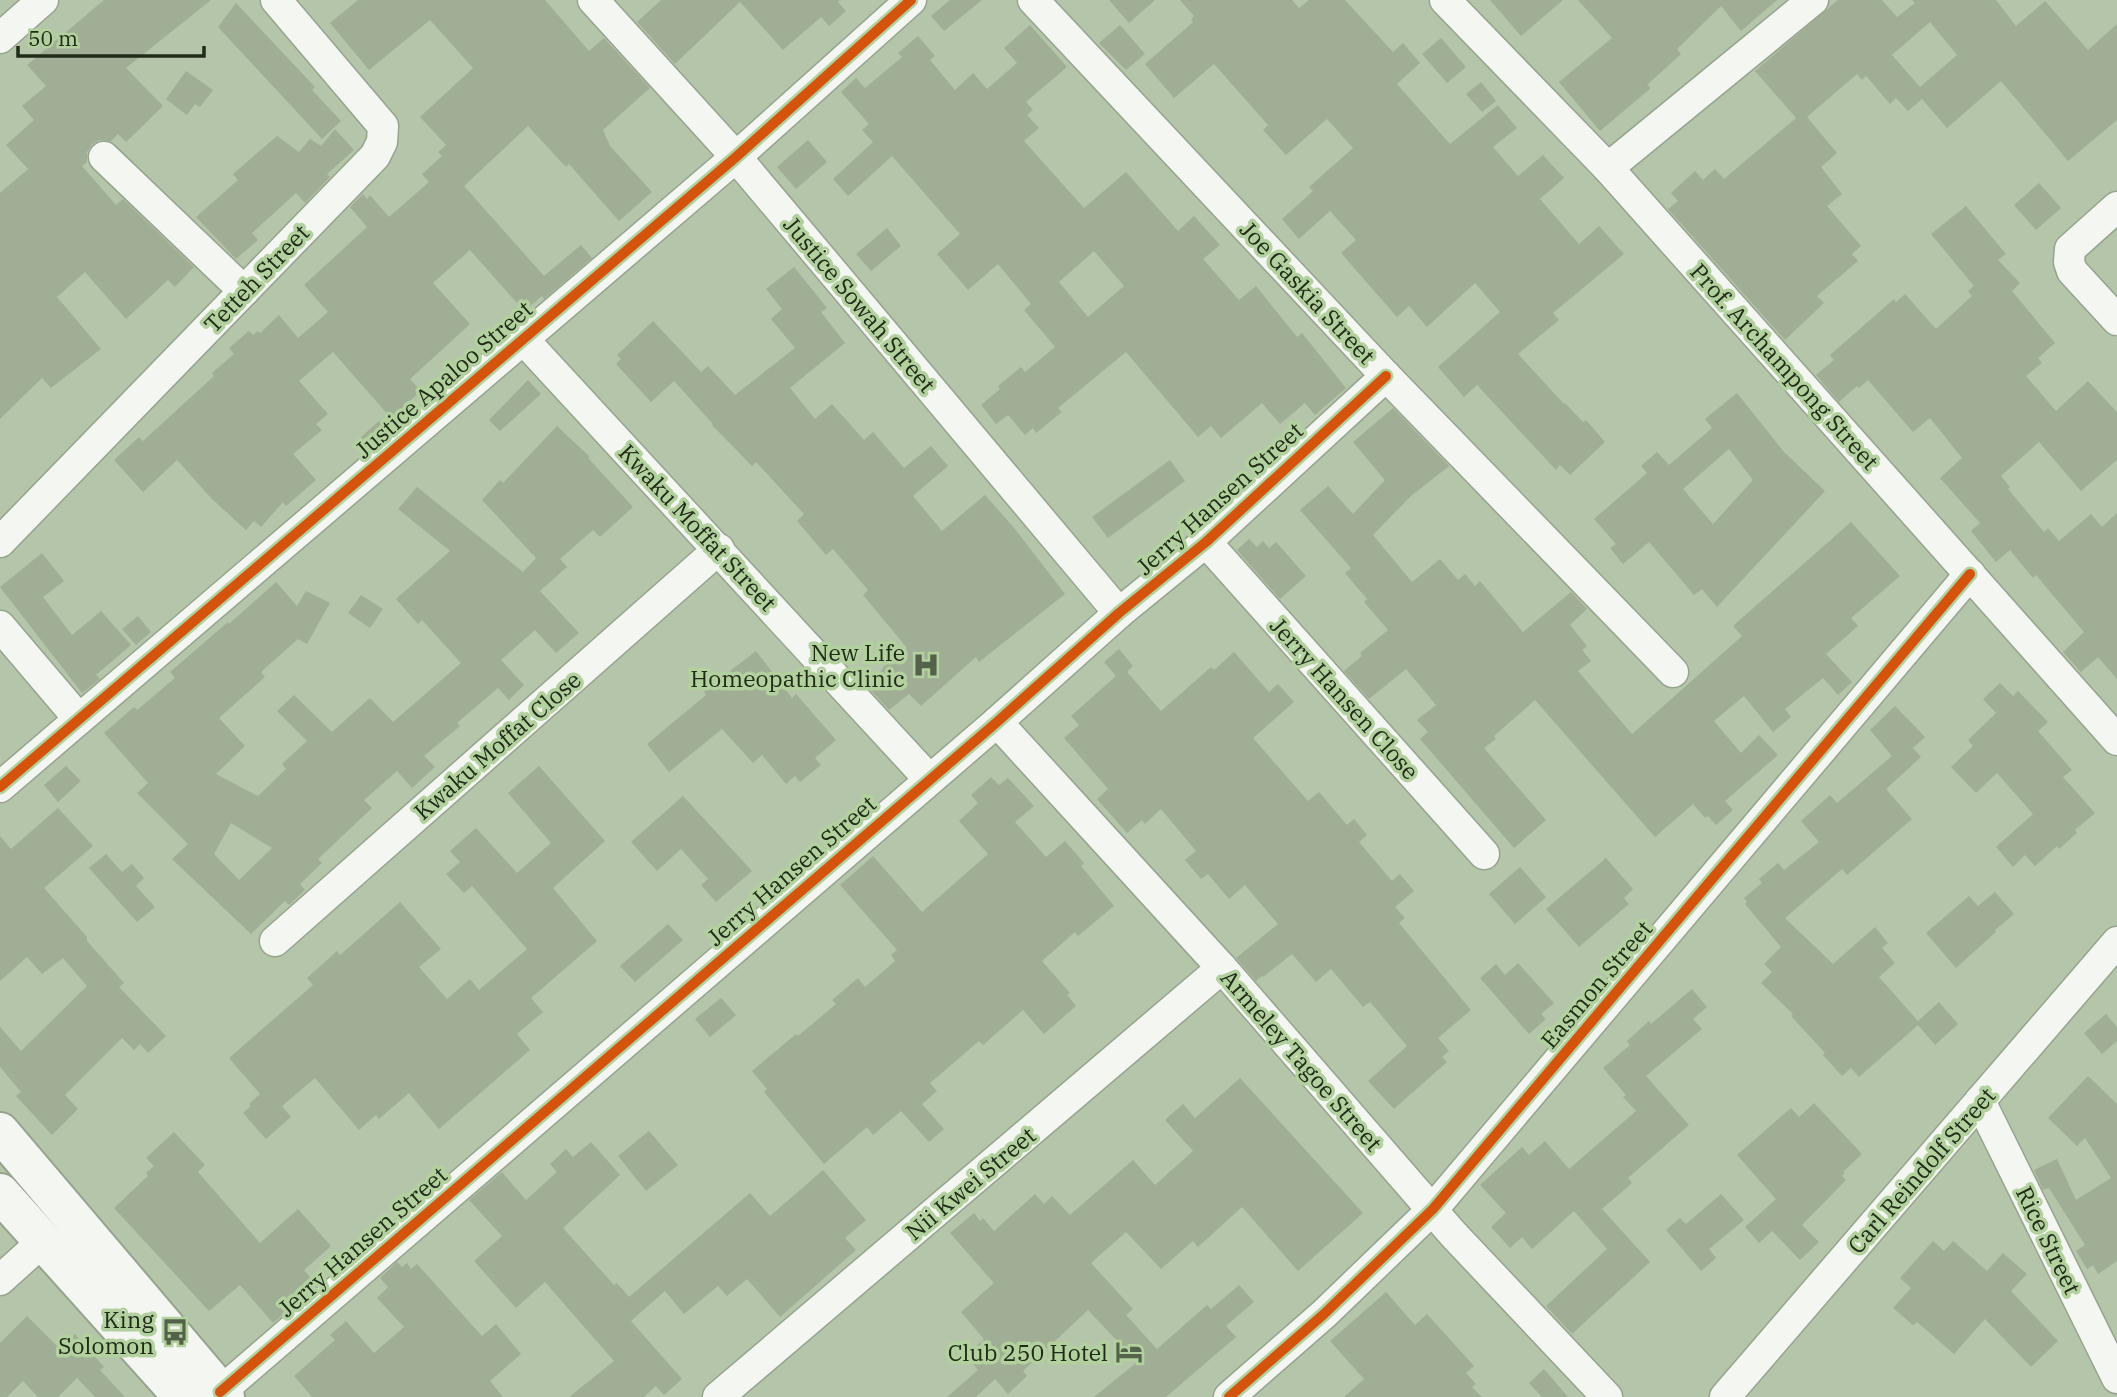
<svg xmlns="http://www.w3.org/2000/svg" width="2117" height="1397" font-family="'IBM Plex Serif',serif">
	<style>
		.building { fill: #9fae94; fill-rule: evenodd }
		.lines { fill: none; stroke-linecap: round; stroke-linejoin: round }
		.minor-casing { stroke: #96a38e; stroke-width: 33 }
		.secondary-casing { stroke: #96a38e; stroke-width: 42 }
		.minor { stroke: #f4f6f2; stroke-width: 30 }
		.secondary { stroke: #f4f6f2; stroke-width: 38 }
		.cycleway-casing { stroke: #b3d09f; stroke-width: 15 }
		.cycleway { stroke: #d4540d; stroke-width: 10 }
		.labels { text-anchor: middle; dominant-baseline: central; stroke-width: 7; stroke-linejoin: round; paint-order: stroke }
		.street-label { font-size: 23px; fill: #202b18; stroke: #b3d09f }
		.poi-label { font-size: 23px; fill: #202b18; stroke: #b3d09f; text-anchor: end }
	</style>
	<rect width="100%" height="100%" fill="#b5c5aa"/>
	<g class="building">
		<polygon points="104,0 211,0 126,68 163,106 126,142 118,134 111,141 100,140 92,144 87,152 87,162 82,166 116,205 123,199 194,267 175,287 168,280 126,319 85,272 57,297 101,349 51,388 42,378 0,419 0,193 28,169 6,145 34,120 22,106 46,86 27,65"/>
		<polygon points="358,0 545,0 589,51 604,38 650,88 603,130 610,146 652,192 619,221 569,164 566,167 528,126 464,186 544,276 581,245 592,258 544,299 542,296 524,311 470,250 433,283 470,324 410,379 421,391 391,418 333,352 299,381 328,414 316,424 322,430 293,454 316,480 286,506 283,502 261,527 254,521 246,530 212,499 177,460 143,492 114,460 139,437 143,441 214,376 212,373 234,354 229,348 249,331 253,335 258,331 260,333 279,315 298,338 328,312 304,285 367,227 350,207 363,194 367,199 370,195 389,217 429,182 422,174 442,156 438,152 446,145 420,117 473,68 430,20 369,70 330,23"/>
		<polygon points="661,0 840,0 838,2 846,11 829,26 821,17 783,50 740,2 675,64 637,22"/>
		<polygon points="950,0 982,0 944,31 931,16"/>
		<polygon points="1109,0 1155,0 1129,23"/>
		<polygon points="1180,0 1292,0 1299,8 1309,0 1345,0 1393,52 1403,43 1420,63 1397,84 1450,144 1498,105 1517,128 1493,147 1518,176 1543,155 1564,178 1540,199 1579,244 1599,226 1624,254 1553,313 1559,320 1518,354 1564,404 1565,403 1583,422 1586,420 1605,442 1570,475 1560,465 1556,470 1477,385 1464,397 1438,367 1500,312 1475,283 1427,327 1409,306 1397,317 1341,253 1356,240 1330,211 1299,239 1282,219 1313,191 1309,187 1353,148 1327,119 1286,155 1263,130 1268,125 1214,64 1174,98 1145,64 1193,22 1191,20 1194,16"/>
		<polygon points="1490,0 1563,0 1521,36"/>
		<polygon points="1578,0 1777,0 1741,31 1721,6 1677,49 1681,54 1647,85 1651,88 1600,131 1559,82 1612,38"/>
		<path d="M1838,0H1882L1897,17L1915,3L1912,0H1996L2016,26L2045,1L2088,50L2117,24V120L2068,161L2001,81L1947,128L1922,99L1908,111L1896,98L1890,104L1866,76L1862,80L1857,74L1807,117L1837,153L1821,167L1842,194L1827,206L1861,246L1852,254L1858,261L1817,296L1824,303L1785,340L1668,209L1678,201L1671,193L1695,171L1703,180L1715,169L1724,179L1796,118L1755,71ZM1930,22L1957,55L1920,87L1892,55Z"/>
		<polygon points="236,3 315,87 312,90 341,121 322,139 218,27"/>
		<path d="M1030,25L1067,67L1026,102L1033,110L1027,115L1039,128L1024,141L1084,208L1126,172L1178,231L1194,216L1220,245L1203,259L1239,300L1256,286L1297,337L1302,333L1346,388L1315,415L1305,403L1280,424L1262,403L1221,438L1211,426L1198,437L1126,352L1058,408L1062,412L1036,433L1033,428L1025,435L1008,415L996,424L981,405L1000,389L998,386L1021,367L1025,372L1055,347L1024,310L1031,304L998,264L968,290L937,254L960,234L892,156L848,196L833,179L873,142L862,130L869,124L841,92L856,78L865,88L902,57L898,53L918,36L935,56L930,60L955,90L973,73L987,89L1017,63L1004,48ZM1094,251L1124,286L1088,317L1059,282Z"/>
		<polygon points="1120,25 1145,54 1126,70 1099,43"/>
		<polygon points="1441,38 1466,67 1447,83 1422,54"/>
		<polygon points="186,71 213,90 200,107 195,104 187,115 166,99"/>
		<polygon points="1481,82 1496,101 1482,112 1466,94"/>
		<polygon points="335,129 354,150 327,174 330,177 305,203 296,193 252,233 258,240 236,259 196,217 238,180 233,174 277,136 299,152 310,139 321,146"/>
		<polygon points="808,140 827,162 796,189 777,167"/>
		<polygon points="2039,183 2061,208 2036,230 2014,205"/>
		<polygon points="1966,206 2006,254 1998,260 2020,283 2012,291 2055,343 2038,358 2042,363 2026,376 2056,411 2088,381 2117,412 2117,460 2081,491 2039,442 2001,476 2010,487 2008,489 2044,532 2048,528 2059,541 2091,514 2102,527 2117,513 2117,679 2098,657 2081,672 2063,652 2084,632 2036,575 2033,578 2010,550 1996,562 1971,531 1980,523 1940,478 1962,458 1930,418 1913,432 1868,380 1859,388 1857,386 1839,402 1816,375 1834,360 1830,355 1894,299 1896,302 1905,294 1936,329 1972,296 1968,291 1974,286 1931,234"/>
		<polygon points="887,228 901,246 871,271 856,254"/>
		<polygon points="794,267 827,308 821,312 845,343 790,388 815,419 832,404 864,440 873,432 904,468 931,446 948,466 913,496 942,531 985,495 1015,529 1065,594 979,662 976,657 921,706 909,694 889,710 869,688 886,664 907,648 863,595 868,590 833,549 826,555 797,521 804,514 756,462 752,466 712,425 713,424 674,381 651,402 616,364 621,359 617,355 653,321 701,372 708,366 735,395 795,348 771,319 782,309 766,289"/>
		<polygon points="528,380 541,394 500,431 489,420"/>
		<path d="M1737,393L1784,452L1825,491L1717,607L1702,589L1694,595L1649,542L1623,564L1610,548L1616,544L1594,519L1647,473L1641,466L1657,452L1669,465L1712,428L1705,419ZM1729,449L1753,480L1713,524L1683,489Z"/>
		<polygon points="1393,408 1449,466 1411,496 1373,535 1412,582 1440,559 1458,580 1465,574 1475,586 1480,581 1523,632 1571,592 1587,609 1570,625 1587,646 1582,650 1591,661 1578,671 1632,734 1742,636 1733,626 1851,522 1900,576 1851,618 1858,626 1826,654 1852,682 1838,695 1823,678 1785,709 1791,717 1773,732 1744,696 1714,721 1741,753 1759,735 1778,755 1725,801 1733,810 1716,825 1708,816 1705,818 1693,804 1655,837 1535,700 1494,736 1496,739 1484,748 1546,820 1514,848 1420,739 1428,732 1417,720 1436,705 1406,669 1369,699 1344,671 1362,656 1360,653 1388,630 1364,602 1367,599 1345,573 1351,568 1300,510 1328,486 1353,514 1385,480 1353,442"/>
		<polygon points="379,421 388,432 368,449 359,439"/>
		<path d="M557,426L590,457L588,458L633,507L600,537L593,530L560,559L567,567L540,591L579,633L556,653L535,630L501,660L524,685L509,700L498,688L457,723L460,726L424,756L435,767L412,788L397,771L364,800L372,808L318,859L322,863L300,884L305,890L289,905L285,901L251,934L172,859L188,844L137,793L148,783L104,733L134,707L137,710L175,678L170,672L228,622L229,624L276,582L297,606L306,591L330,603L307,644L298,639L261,672L265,677L219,718L245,746L216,774L258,796L286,769L282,764L307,741L277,711L294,695L332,732L370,698L393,722L461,663L422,620L418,624L396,599L450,551L398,509L417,487L523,572L536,558L482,500L500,480L503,483ZM231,823L272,848L239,880L214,854Z"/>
		<polygon points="1170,460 1185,481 1108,538 1092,517"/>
		<polygon points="1249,539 1257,547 1263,541 1269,548 1276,542 1306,576 1280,599 1237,550"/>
		<polygon points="42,553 64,581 43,597 72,635 101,611 131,645 96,675 100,679 82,693 0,587"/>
		<polygon points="361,595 383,609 370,628 348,613"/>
		<polygon points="138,616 151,632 136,645 122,629"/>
		<polygon points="1119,649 1133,666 1127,672 1161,711 1211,667 1214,670 1234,652 1269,692 1278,684 1294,702 1253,738 1308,801 1319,792 1347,825 1354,819 1367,835 1359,842 1392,881 1400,874 1414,891 1395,907 1405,918 1399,923 1471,1010 1438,1038 1449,1051 1442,1057 1447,1062 1394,1109 1368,1081 1407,1046 1370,1002 1363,1007 1331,969 1316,982 1292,954 1263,977 1262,976 1256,981 1236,958 1278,924 1245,885 1229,899 1208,874 1201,879 1185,860 1196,851 1161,809 1145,824 1142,820 1127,833 1097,799 1108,789 1064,738 1079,725 1071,716 1116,676 1104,662"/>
		<polygon points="756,651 792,698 796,694 836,740 815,758 821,765 800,782 795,776 786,784 762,755 753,763 722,729 669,772 647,744 706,695 704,691"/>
		<polygon points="2000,683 2013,696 2018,691 2048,722 2038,731 2072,770 2063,777 2095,813 2075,830 2077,833 2059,849 2057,846 2035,866 2025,855 2013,867 1996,847 2033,814 1997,773 1976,793 1951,767 1973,746 1968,740 1996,713 1983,699"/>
		<polygon points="1895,706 1925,737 1913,748 1921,757 1886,789 1912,819 1847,875 1842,869 1785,918 1833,964 1875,927 1888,943 1882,948 1895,963 1879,977 1918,1021 1939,1002 1958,1024 1935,1045 1918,1025 1859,1077 1851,1068 1842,1076 1823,1055 1825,1053 1791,1016 1793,1014 1761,983 1772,972 1764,964 1781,947 1745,904 1747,902 1744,898 1762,883 1759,879 1778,863 1784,870 1819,842 1801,821 1830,795 1837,803 1892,756 1870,730"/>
		<polygon points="66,766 81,781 58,802 44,785"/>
		<polygon points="539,766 605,841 553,888 597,941 531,998 543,1012 517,1034 530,1050 439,1129 409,1093 379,1119 376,1115 359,1130 315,1078 282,1106 291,1117 266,1139 243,1113 251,1106 249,1104 260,1094 229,1058 313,985 307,978 337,951 340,955 400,902 441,949 419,967 447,999 470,979 479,990 527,949 472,886 464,893 446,874 460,862 450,851 476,828 517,873 551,843 508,793"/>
		<polygon points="991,777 999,785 1008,778 1034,806 1015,822 1046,857 1065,841 1084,863 1081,866 1114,906 1078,936 1075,932 1042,961 1070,993 1067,995 1076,1006 1044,1034 1023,1010 983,1045 979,1041 930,1083 937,1091 922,1104 944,1129 929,1142 901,1111 873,1135 867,1127 824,1164 764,1092 767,1089 752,1071 796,1034 798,1036 836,1004 832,1000 858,978 865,987 895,961 891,955 897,950 840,885 873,856 922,912 988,854 959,821 978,803 971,795"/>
		<polygon points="683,796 752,871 716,902 701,885 708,879 681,849 657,871 631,842"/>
		<polygon points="58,808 93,846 44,888 87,937 87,941 124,983 119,987 166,1036 148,1053 140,1044 134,1050 122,1038 65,1095 78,1109 52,1135 16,1096 21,1092 0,1067 0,1027 21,1051 87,986 63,958 42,974 27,957 0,981 0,836 11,849"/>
		<polygon points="106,854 122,872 132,864 144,878 136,886 155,907 137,922 89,868"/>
		<polygon points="1606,858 1633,889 1624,898 1629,904 1579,947 1546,909"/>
		<polygon points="1520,867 1546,897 1515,924 1489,894"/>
		<polygon points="1995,892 2014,914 1995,930 1996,932 1956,968 1926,933 1969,896 1978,906"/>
		<polygon points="668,924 683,940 635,982 620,966"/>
		<polygon points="1518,963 1554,1003 1541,1014 1546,1019 1529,1034 1480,978 1496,964 1505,975"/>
		<polygon points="1692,989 1707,1007 1693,1019 1702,1029 1646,1076 1689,1125 1628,1178 1632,1183 1602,1209 1650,1262 1572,1334 1546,1306 1607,1249 1574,1211 1532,1249 1522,1237 1510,1248 1491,1227 1506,1213 1480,1185 1522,1147 1529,1155 1545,1141 1569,1169 1636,1111 1623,1097 1626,1095 1603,1068 1630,1045 1627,1041 1649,1021 1651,1024"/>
		<polygon points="721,998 736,1015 710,1037 695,1019"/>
		<polygon points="2106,1014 2117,1027 2117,1041 2102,1054 2084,1033"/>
		<polygon points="2088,1076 2117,1104 2117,1261 2098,1274 2093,1265 2087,1269 2076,1251 2085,1245 2049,1188 2043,1190 2034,1170 2057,1159 2076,1200 2111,1178 2085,1138 2077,1146 2048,1118"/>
		<polygon points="1240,1078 1363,1213 1298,1271 1242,1207 1198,1247 1193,1241 1161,1269 1126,1232 1091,1263 1133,1309 1126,1315 1157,1349 1207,1305 1211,1309 1239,1285 1254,1302 1226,1326 1236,1337 1166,1397 1094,1397 1137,1362 1088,1310 1023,1371 1027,1376 1008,1394 995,1379 976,1397 947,1397 978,1370 966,1356 984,1339 961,1312 994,1283 950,1233 974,1213 980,1221 983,1218 994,1231 1035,1194 1044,1204 1052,1196 1070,1215 1133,1160 1155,1185 1193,1151 1165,1120 1183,1104 1195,1118"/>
		<polygon points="1814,1103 1862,1154 1843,1172 1845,1173 1842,1176 1846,1180 1802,1225 1819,1242 1800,1260 1772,1231 1759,1243 1745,1227 1776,1199 1737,1155 1791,1108 1799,1117"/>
		<polygon points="649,1131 678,1165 646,1191 618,1156"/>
		<polygon points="174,1132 205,1165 198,1172 260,1243 298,1209 331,1246 304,1270 317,1285 273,1323 240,1285 209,1311 114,1208 148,1176 146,1173 154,1166 146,1158"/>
		<polygon points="591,1142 620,1175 563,1228 614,1285 617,1283 629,1297 750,1193 770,1216 823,1170 866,1220 845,1238 856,1250 780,1317 747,1279 727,1296 718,1286 684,1314 665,1291 631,1321 682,1379 664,1395 656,1386 644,1397 569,1397 614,1361 545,1282 516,1308 474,1261 502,1236 469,1200 502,1172 526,1200 557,1172 550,1164 566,1149 573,1157"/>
		<polygon points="1721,1194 1744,1220 1709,1249 1716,1258 1701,1271 1666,1230 1680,1218 1686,1224"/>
		<polygon points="1933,1241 1944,1251 1953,1241 1987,1271 2003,1253 2027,1274 2011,1291 2058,1341 2031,1367 1985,1319 1954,1354 1917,1322 1913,1325 1893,1308 1911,1288 1900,1278"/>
		<polygon points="397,1262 402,1267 407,1263 411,1269 417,1264 482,1336 496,1324 521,1354 490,1381 503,1397 312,1397 294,1376 335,1340 330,1335 346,1321 374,1353 404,1327 377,1298 388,1287 380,1278"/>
		<polygon points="1386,1292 1415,1325 1427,1314 1474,1366 1466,1373 1476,1384 1472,1387 1482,1397 1344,1397 1364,1379 1330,1341"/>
		<polygon points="27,1316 60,1349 75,1334 104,1367 100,1370 125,1397 95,1397 77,1378 58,1397 38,1397 23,1381 7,1397 0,1397 0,1343"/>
		<polygon points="1544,1369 1568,1397 1542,1397 1529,1383"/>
	</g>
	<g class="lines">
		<defs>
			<g id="minor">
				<polyline points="593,0 736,157 1119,613"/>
				<polyline points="1033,0 1386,376 1673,672"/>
				<polyline points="1445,0 1608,168 2117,740"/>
				<polyline points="0,38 43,0"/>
				<polyline points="104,157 244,291"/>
				<polyline points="1608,168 1813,0"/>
				<polyline points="2117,207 2070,249 2069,262 2072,271 2117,320"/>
				<polyline points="523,339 929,779"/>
				<polyline points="0,542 375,156 382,142 383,126 276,0"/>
				<polyline points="1206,542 1484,854"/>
				<polyline points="0,626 79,719"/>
				<polyline points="997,722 1222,968 1453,1234 1607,1397"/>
				<polyline points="0,787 736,157 911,0"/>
				<polyline points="275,941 719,549"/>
				<polyline points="1980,1101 2117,1378"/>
				<polyline points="0,1280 42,1242"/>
				<polyline points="220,1392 997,722 1119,613 1206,542 1386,376"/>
				<polyline points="718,1397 1222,968"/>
				<polyline points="1229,1397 1324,1314 1433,1209 1970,574"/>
				<polyline points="1725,1397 2117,942"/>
			</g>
			<g id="secondary">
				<polyline points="0,1132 225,1397"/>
				<polyline points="0,1193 183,1397"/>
			</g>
		</defs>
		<use href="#minor" class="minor-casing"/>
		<use href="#secondary" class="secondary-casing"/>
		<use href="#minor" class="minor"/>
		<use href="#secondary" class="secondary"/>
		<defs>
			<g id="cycleway">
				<polyline points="0,787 736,157 911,0"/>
				<polyline points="220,1392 997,722 1119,613 1206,542 1386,376"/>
				<polyline points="1229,1397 1324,1314 1433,1209 1970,574"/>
			</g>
		</defs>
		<use href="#cycleway" class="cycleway-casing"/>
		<use href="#cycleway" class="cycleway"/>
	</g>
	<defs>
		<symbol id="hospital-bare" viewBox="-9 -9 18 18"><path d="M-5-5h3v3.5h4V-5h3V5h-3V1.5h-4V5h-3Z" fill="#54614b" stroke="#b3d09f" stroke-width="2.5" paint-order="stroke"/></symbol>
		<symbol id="bus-bare" viewBox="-9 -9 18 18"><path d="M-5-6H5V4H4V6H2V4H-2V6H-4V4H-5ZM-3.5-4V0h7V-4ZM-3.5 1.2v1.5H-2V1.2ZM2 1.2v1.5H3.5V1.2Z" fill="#54614b" stroke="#b3d09f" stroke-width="2.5" paint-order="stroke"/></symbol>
		<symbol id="hotel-bare" viewBox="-9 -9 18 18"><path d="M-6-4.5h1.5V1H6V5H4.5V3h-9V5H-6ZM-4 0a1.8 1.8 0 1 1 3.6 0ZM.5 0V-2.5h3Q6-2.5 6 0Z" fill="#54614b" stroke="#b3d09f" stroke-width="2.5" paint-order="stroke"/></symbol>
	</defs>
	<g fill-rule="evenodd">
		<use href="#hospital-bare" x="907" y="646" width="38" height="38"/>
		<use href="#bus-bare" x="156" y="1313" width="38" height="38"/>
		<use href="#hotel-bare" x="1110" y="1333" width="38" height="38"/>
	</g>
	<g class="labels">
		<g class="street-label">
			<text transform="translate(256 278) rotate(-46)">Tetteh Street</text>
			<text transform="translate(1308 292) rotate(47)">Joe Gaskia Street</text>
			<text transform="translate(860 304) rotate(50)">Justice Sowah Street</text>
			<text transform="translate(1785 366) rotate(48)">Prof. Archampong Street</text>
			<text transform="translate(443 379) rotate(-41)">Justice Apaloo Street</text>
			<text transform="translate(1219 498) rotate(-42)">Jerry Hansen Street</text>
			<text transform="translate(698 527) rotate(47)">Kwaku Moffat Street</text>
			<text transform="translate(1345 698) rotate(48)">Jerry Hansen Close</text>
			<text transform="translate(497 745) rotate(-41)">Kwaku Moffat Close</text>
			<text transform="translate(791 870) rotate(-41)">Jerry Hansen Street</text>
			<text transform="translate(1596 984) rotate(-50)">Easmon Street</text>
			<text transform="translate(1302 1060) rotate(49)">Armeley Tagoe Street</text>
			<text transform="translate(1921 1170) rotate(-49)">Carl Reindolf Street</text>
			<text transform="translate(970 1183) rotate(-40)">Nii Kwei Street</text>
			<text transform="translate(2049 1240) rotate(64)">Rice Street</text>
			<text transform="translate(362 1241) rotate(-41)">Jerry Hansen Street</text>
		</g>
		<g class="poi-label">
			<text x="905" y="652">New Life<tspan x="905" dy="26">Homeopathic Clinic</tspan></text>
			<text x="154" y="1319">King<tspan x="154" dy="26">Solomon</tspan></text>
			<text x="1108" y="1352">Club 250 Hotel</text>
		</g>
	</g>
	<path d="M18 46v10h186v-10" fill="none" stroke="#202b18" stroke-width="3.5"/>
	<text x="28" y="46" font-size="21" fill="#202b18" stroke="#b3d09f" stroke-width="5" paint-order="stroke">50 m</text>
</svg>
